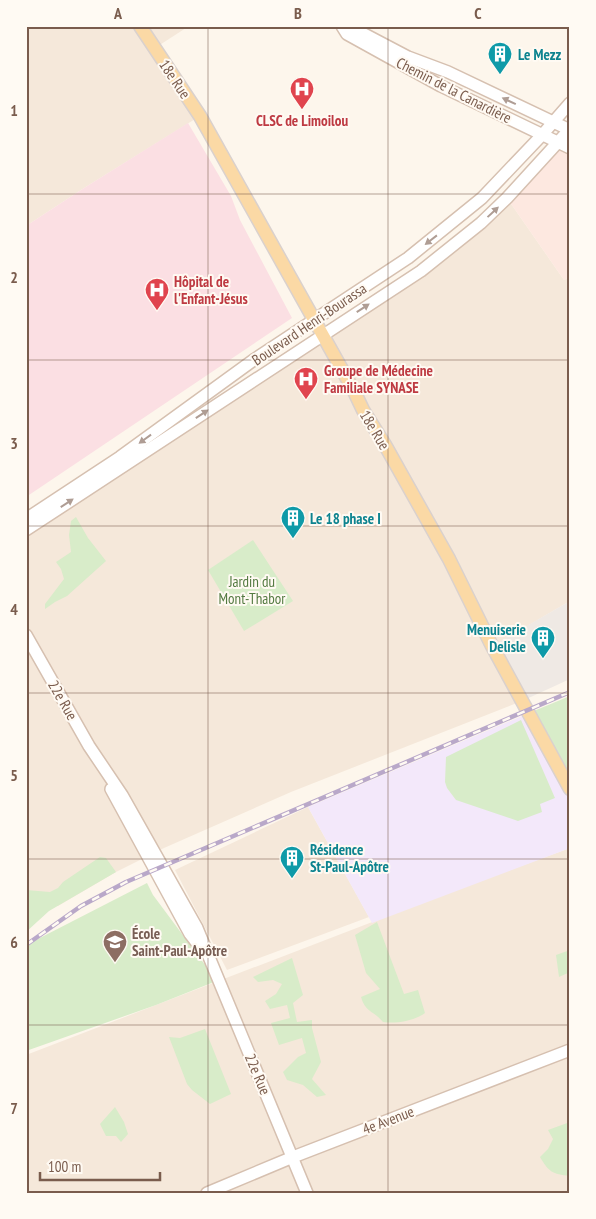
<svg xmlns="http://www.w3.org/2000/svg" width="596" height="1219" font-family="'PT Sans Narrow',sans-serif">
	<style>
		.residential { fill: #f5e8da }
		.commercial { fill: #fde8e0 }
		.industrial { fill: #efe9e4 }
		.education { fill: #f3e8fa }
		.medical { fill: #fbdfe3 }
		.green { fill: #d8ecc9 }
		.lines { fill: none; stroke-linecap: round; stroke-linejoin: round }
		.secondary-casing { stroke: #d6c0b0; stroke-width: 14 }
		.primary-casing { stroke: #dad1cd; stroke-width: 15 }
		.secondary { stroke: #fff; stroke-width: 11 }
		.primary { stroke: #fbd9a5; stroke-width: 12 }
		.rail-casing { stroke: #b9a8c9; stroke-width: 4.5 }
		.rail { stroke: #fffaf3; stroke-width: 2.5; stroke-dasharray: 8; stroke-linecap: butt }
		.oneway { fill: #af9d94 }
		.grid { fill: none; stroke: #7a5c4d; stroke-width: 1; stroke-opacity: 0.55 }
		.labels { text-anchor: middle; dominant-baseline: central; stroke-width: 4; stroke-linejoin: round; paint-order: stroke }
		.culture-label { font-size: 15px; font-weight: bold; fill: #0d838f; stroke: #fffaf3; text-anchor: start }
		.street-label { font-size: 15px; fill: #7a5c4d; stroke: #fffaf3 }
		.health-label { font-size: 15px; font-weight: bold; fill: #be3a42; stroke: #fffaf3; text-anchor: start }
		.park-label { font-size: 15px; fill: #537a41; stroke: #fffaf3 }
		.education-label { font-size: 15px; font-weight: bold; fill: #785e54; stroke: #fffaf3; text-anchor: start }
		.neatline { fill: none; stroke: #7a5c4d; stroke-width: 2 }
		.grid-label { font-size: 16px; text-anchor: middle; font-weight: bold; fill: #7a5c4d }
	</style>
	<rect width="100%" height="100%" fill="#fdf6ec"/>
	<g class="residential">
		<polygon points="26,26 189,26 155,48 200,116 84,188 26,226"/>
		<polygon points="507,198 564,280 570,277 570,601 493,646 522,701 291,792 164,848 116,872 58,906 26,890 26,530 420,271"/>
		<polygon points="308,807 369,917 227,970 175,870"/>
		<polygon points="570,848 570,1193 26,1193 26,1055 445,894"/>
	</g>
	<polygon class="commercial" points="558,142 570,148 570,277 564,280 507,198"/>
	<polygon class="industrial" points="570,601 570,679 522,701 492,646"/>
	<polygon class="education" points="529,713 570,789 570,848 372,923 308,807"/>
	<polygon class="medical" points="188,123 231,196 240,220 292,318 26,497 26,226 84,188"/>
	<g class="green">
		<polygon points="76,517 88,538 106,561 67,596 55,602 45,609 45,604 64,579 61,569 56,562 71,552 69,535 71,521"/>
		<polygon points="253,540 293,601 244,631 208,570"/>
		<polygon points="570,696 570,789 529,713"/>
		<polygon points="521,720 555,798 540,804 542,812 518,821 456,800 447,788 445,782 446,757"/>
		<polygon points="100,857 106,858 116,872 49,911 26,932 26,890 50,892 58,888 63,882"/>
		<polygon points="147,883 153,895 214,977 219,980 156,1005 26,1051 26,948 34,941"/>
		<path d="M377,922L404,994L418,990L425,1013C414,1021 395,1024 383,1022C374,1011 365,1012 361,997L380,989L366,973L355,935Z"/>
		<polygon points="570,950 570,972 559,977 556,955"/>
		<polygon points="292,958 303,995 293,1003 297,1022 312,1020 312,1028 321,1062 312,1079 326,1095 317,1097 303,1085 287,1080 283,1072 298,1057 306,1053 302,1038 279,1045 271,1023 290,1018 287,1005 270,1009 265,1001 276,994 282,984 273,980 258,982 253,977"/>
		<polygon points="205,1029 231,1094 210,1104 192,1090 187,1084 169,1037 180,1038"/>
		<polygon points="115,1107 124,1122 128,1134 121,1142 116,1136 106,1136 100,1124"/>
		<path d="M570,1122V1176C552,1174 549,1172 540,1157L548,1149L553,1139L548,1130Z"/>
	</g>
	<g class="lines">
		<defs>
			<g id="secondary">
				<polyline points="342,26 347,34 441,86 570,148"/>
				<polyline points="349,26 408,57 448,72 570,130"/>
				<polyline points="26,519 120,457 255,359 408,258 482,198 542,135 570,103"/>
				<polyline points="26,530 421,271 481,223 507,198 570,129"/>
				<polyline points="26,635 89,746 122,795 197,928 307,1193"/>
				<polyline points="111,789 190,934 200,947"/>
				<polyline points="207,1193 293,1157 570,1050"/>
			</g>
			<polyline id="primary" points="140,26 200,116 354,391 363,410 385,445 449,559 492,646 570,789"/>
		</defs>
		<use href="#secondary" class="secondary-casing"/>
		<use href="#primary" class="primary-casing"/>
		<use href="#secondary" class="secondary"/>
		<use href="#primary" class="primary"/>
		<defs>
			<polyline id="rail" points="26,945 81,906 126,882 570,692"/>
		</defs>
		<use href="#rail" class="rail-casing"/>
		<use href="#rail" class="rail"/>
	</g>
	<defs><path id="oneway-solid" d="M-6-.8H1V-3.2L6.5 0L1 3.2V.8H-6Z" transform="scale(1.25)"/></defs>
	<g class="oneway">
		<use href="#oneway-solid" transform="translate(509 101) rotate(-155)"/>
		<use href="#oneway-solid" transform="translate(493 212) rotate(-43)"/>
		<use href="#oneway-solid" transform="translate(431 240) rotate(142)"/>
		<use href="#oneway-solid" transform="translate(363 308) rotate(-33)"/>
		<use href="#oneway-solid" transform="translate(202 414) rotate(-34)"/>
		<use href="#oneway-solid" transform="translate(145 439) rotate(144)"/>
		<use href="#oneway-solid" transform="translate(67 503) rotate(-33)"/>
	</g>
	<path class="grid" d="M208,26V1193M388,26V1193M26,194H570M26,360H570M26,526H570M26,693H570M26,859H570M26,1025H570"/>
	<defs>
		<symbol id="building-pin" viewBox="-11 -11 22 30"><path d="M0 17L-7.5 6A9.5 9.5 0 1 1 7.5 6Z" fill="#0f9aa8" stroke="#fffaf3"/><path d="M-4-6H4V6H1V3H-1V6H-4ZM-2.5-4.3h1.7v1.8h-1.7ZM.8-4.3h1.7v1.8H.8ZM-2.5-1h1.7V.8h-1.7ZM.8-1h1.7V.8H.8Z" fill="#fff"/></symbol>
		<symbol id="hospital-pin" viewBox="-11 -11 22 30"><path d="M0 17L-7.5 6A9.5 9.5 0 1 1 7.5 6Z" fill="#e0444e" stroke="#fffaf3"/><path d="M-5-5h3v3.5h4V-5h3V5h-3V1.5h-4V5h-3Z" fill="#fff"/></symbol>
		<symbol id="school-pin" viewBox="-11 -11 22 30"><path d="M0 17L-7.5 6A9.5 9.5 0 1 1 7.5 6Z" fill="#8d6e63" stroke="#fffaf3"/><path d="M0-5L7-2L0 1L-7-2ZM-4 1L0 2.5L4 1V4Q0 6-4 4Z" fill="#fff"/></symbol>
	</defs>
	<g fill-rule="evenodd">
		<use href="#building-pin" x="486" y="40" width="28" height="38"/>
		<use href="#hospital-pin" x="288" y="75" width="28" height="38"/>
		<use href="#hospital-pin" x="143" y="276" width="28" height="38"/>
		<use href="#hospital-pin" x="292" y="365" width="28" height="38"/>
		<use href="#building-pin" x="279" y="504" width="28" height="38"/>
		<use href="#building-pin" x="529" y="624" width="28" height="38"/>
		<use href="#building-pin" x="278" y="844" width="28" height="38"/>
		<use href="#school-pin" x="101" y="928" width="28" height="38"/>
	</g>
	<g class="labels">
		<g class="culture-label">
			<text x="518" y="54">Le Mezz</text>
			<text x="310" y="518">Le 18 phase I</text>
			<text x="526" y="629" text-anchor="end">Menuiserie<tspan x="526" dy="17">Delisle</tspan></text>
			<text x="310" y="849">Résidence<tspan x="310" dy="17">St-Paul-Apôtre</tspan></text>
		</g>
		<g class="street-label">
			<text transform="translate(175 79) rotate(56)">18e Rue</text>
			<text transform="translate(454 90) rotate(27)">Chemin de la Canardière</text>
			<text transform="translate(309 324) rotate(-34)">Boulevard Henri-Bourassa</text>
			<text transform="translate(375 430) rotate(59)">18e Rue</text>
			<text transform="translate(63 700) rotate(60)">22e Rue</text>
			<text transform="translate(258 1074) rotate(67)">22e Rue</text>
			<text transform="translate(388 1120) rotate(-21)">4e Avenue</text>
		</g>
		<g class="health-label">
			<text x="302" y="120" text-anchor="middle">CLSC de Limoilou</text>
			<text x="174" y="281">Hôpital de<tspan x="174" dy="17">l'Enfant-Jésus</tspan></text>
			<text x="324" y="370">Groupe de Médecine<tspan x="324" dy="17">Familiale SYNASE</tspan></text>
		</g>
		<g class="park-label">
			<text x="252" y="581">Jardin du<tspan x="252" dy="17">Mont-Thabor</tspan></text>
		</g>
		<g class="education-label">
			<text x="132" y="933">École<tspan x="132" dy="17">Saint-Paul-Apôtre</tspan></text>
		</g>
	</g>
	<rect width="596" height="1219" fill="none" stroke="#fffaf3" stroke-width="55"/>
	<path d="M40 1172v8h120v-8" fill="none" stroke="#7a5c4d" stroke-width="2.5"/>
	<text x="48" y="1172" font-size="15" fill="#7a5c4d" stroke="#fffaf3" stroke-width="4" paint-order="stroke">100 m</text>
	<rect x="28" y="28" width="540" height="1164" class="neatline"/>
	<g class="grid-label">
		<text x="118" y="19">A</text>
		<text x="298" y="19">B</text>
		<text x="478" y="19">C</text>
		<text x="14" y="116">1</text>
		<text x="14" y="283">2</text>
		<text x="14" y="449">3</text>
		<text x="14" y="615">4</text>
		<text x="14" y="781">5</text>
		<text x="14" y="948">6</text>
		<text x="14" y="1114">7</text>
	</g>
</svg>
